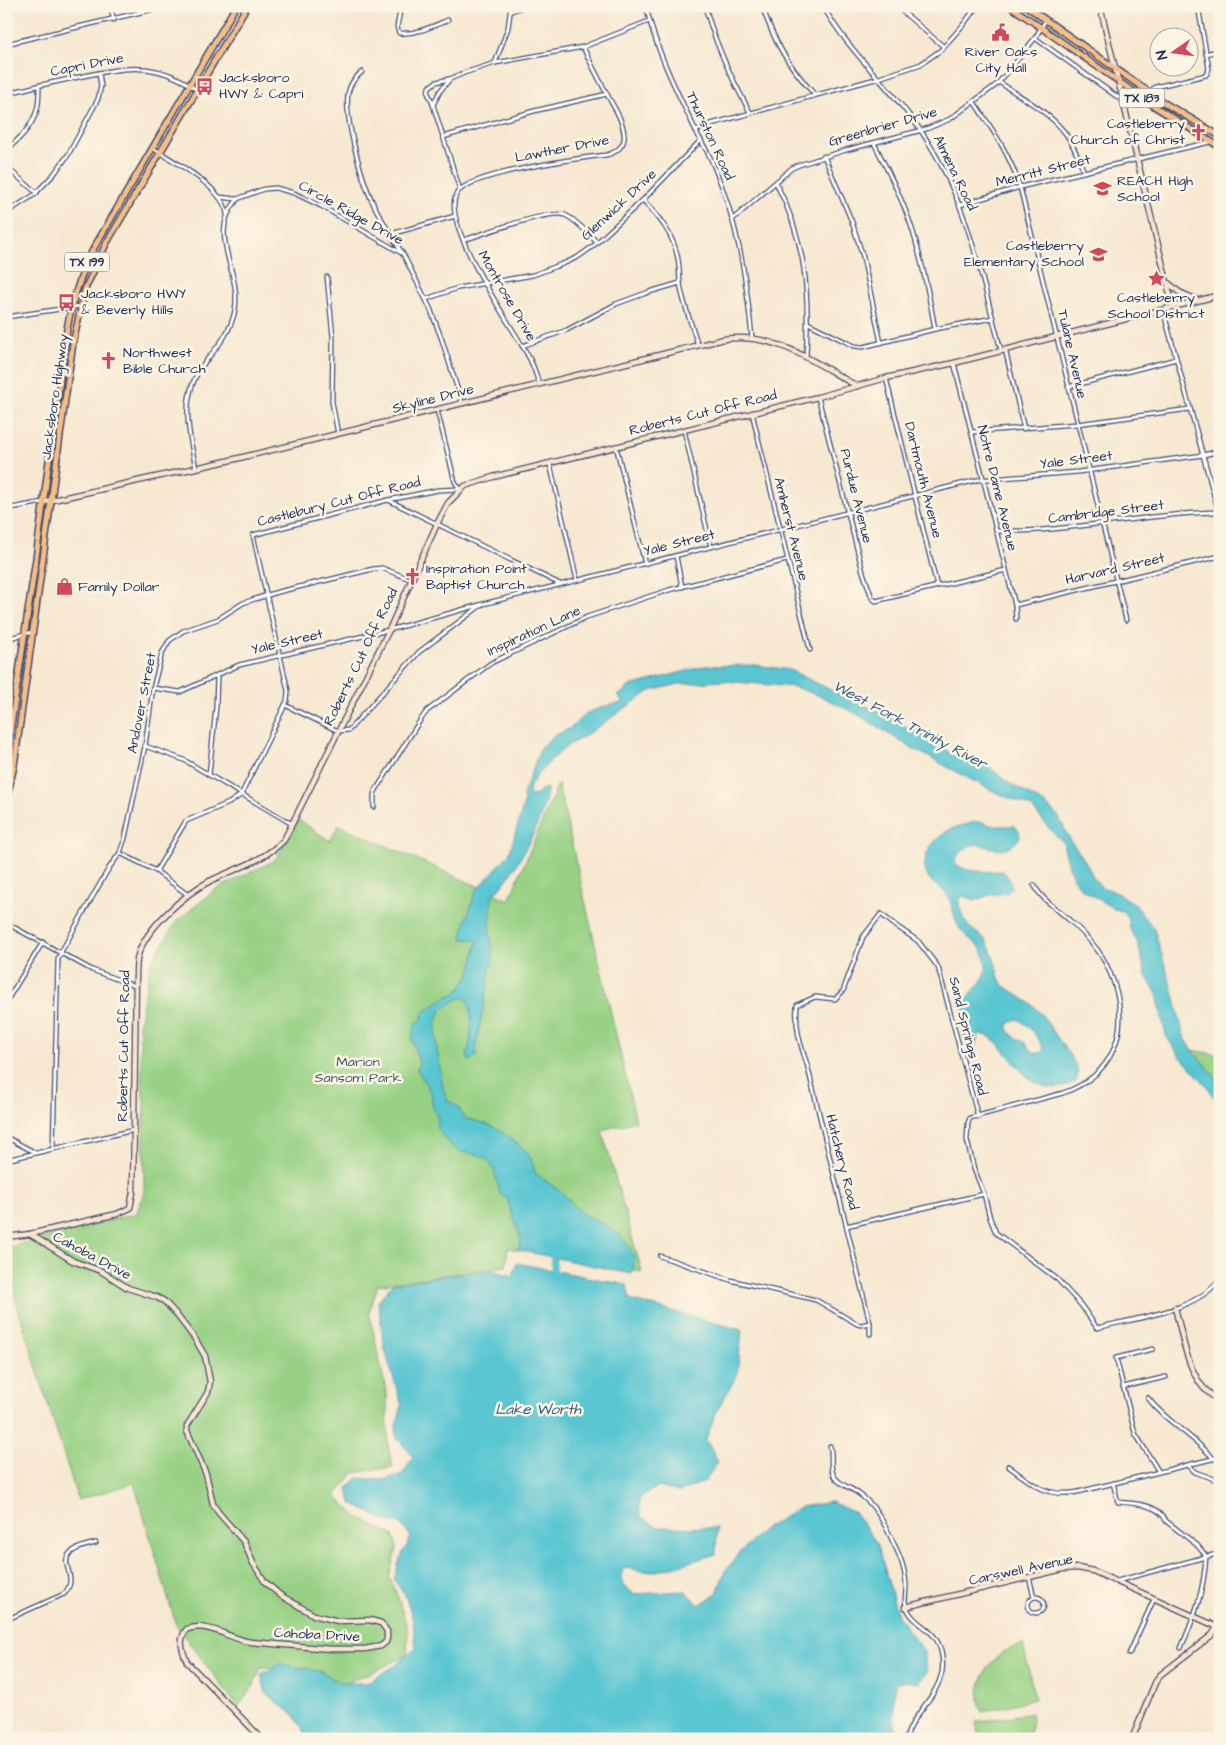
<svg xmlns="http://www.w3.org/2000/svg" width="1226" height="1745" font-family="'Architects Daughter',sans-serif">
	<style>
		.green { fill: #98d184; stroke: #5a8071 }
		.water { fill: #5ac6d2; stroke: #3a7a98; fill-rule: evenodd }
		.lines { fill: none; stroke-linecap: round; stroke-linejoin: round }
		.river { stroke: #5ac6d2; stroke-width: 6 }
		.street-casing { stroke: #3c4b6f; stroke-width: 5.5 }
		.secondary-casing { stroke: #3c4b6f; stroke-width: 7 }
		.primary-casing { stroke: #3c4b6f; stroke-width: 8 }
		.street { stroke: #fff; stroke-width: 3 }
		.secondary { stroke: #fce5cf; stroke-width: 4.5 }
		.primary { stroke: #f7be88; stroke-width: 5 }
		.labels { text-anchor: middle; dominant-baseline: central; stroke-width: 5; stroke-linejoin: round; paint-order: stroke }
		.shield { fill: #fcf5e5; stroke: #5e6a86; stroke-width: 1 }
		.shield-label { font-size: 12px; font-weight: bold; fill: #1b2f5e }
		.poi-label { font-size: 14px; fill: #1b2f5e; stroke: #fcf5e5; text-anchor: start }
		.street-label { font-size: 14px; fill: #1b2f5e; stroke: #fcf5e5 }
		.park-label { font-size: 14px; fill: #3a5868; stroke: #fcf5e5 }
		.water-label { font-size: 15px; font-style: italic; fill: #2e5c81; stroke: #fcf5e5 }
	</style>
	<rect width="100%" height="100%" fill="#fcf5e5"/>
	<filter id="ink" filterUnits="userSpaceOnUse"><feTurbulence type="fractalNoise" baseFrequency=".02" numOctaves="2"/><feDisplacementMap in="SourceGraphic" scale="10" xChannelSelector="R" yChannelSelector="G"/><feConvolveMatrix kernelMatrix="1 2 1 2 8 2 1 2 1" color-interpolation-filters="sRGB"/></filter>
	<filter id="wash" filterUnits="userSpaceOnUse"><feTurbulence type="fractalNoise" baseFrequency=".0096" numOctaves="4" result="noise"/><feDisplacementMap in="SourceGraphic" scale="20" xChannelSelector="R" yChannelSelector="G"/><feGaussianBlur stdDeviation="1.12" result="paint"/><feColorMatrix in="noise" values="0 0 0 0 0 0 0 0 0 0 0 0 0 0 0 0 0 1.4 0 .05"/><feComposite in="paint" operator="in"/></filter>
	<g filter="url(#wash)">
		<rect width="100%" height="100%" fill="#f7e8d1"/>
		<g class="green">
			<polygon points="558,784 636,1121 602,1130 642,1272 508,1248 506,1266 378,1285 369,1312 387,1395 388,1445 393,1467 354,1473 335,1496 358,1517 393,1535 397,1548 389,1577 398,1597 408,1631 407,1655 379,1669 346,1683 300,1668 261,1667 253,1687 238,1707 176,1625 134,1483 78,1500 6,1270 6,1248 137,1213 144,1191 144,1110 139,1024 151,963 177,921 215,890 275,860 299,820 330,841 339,825 509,900"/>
			<polygon points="1192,1050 1220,1055 1220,1084 1208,1068"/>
			<path d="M1023,1644L1035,1699L982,1712C973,1690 985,1664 1004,1652C1009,1648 1017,1647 1023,1644Z"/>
			<polygon points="1031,1713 1032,1718 1029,1739 979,1739 976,1722"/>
		</g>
		<g class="water">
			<path d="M756,665L790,670L853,701L878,711L909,729L929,735L952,755L987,765L1006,781L1046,805L1058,816L1072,843L1086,862L1094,879L1103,888L1111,890L1134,903L1154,929L1176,1002L1183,1034L1192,1050L1208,1068L1220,1084V1108L1208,1087L1178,1054L1166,1036L1157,994L1146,976L1137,941L1130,929L1129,920L1123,911L1114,909L1082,889L1073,878L1068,863L1064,848V842L1056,836L1031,807L997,793L966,777L910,747L855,713L820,696L795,687L724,681L679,684L650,691L582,738L571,743L553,758L536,777L530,786L529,796L538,795L541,790L547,788C548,812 512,881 492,896L490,931L493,955L476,1046V1056L469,1061L467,1056C472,1038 474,1017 467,998H462L454,1001L440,1011L436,1026L437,1050L443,1088L447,1100L458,1107L464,1118C486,1124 492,1124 511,1139C526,1151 531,1153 535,1173L562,1193L580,1212L618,1233L630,1248L635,1258L632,1274L519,1250L521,1239L507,1199L500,1194C497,1182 495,1165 485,1158C478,1153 469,1154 462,1152C451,1149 443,1136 437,1128L438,1119L432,1104V1095L417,1069L419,1063L412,1039L415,1024L422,1019L423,1013C433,1005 445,996 457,993L469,976L478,940L462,939L464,926L476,891L509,854L524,804L523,795L541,747L554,736L571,728L586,713L610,705L623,703L618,696L630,686L705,666Z"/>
			<path d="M974,822H982L993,826H1015L1019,831L1020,838C1003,857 997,848 976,844C967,848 955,853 955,864C967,874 988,871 1003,871C1009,877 1012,881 1011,889L1007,893L989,895L976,900L963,896L960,898V907L963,918L969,927L985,939L990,948L996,965L999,978L1003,985L1033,1005L1042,1015L1073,1060L1078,1071L1077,1080C1070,1086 1065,1087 1056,1088C1017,1089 1005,1032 978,1034L976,1045L971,1048L967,1046C961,1031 960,1009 970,995C976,986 987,979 986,966C984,943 973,945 961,930C953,920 954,905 947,895C942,888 933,885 928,877C918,859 933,839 949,830C956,826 966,825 974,822ZM1017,1019C1026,1022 1042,1040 1043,1050L1040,1053H1034C1031,1050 1029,1047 1026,1044C1018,1037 1007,1036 1008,1024Z"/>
			<path d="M517,1263L627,1285L630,1300L742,1330L737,1375L715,1415L706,1439L718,1462L705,1481L680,1492L658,1487L639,1498L640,1516L657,1527L717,1528L716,1554L673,1567L652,1572L624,1568L621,1575L625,1587L634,1594L686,1591L699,1605L717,1593L725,1571L742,1550L763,1530L801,1507L831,1502L855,1513L878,1545L898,1616L924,1652L927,1672L919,1683L907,1681L896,1683C891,1700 896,1720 895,1739H309L293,1714L266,1694L261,1674L280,1664L319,1671L339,1683H366L396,1665L416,1647L413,1620L406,1597L394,1580L399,1561L411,1537L400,1523L386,1521L351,1503L348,1487L358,1478L383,1480L403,1474L413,1457L397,1438L396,1426L402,1406L385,1350L378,1302L393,1283L492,1270L513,1276Z"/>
		</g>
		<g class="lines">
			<polyline class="river" points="553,1250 554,1277"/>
		</g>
	</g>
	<g filter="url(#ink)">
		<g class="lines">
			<defs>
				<g id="street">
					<polyline points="110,6 114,20"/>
					<path d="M401,6L397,27L399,33C415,35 433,26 448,20"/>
					<path d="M646,6C656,51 677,92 697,133C702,144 709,153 713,164C738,223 746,275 752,338"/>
					<path d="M705,6C715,44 731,78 750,112"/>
					<path d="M762,6C775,44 788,65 815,95"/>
					<path d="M823,6C849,53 891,87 921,131C967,199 980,272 1001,350"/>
					<polyline points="896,6 944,47"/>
					<polyline points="511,11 525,6"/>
					<polyline points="1035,38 1123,101"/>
					<polyline points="6,44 167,6"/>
					<polyline points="1206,54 1220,50"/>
					<polyline points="495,63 508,28 511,6"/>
					<path d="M362,72C357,76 352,82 350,87C340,108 363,182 373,203C381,220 392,236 402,253"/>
					<path d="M999,82C1022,98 1052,113 1068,137C1075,148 1079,160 1084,172"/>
					<polyline points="1150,92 1155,87 1206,75 1209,69 1198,6"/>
					<path d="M6,94C29,87 51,83 74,78C121,68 155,59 197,90"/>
					<path d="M974,102C993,130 1010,155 1020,187L1126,620"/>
					<polyline points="433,104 428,93 429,87 436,82 449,79"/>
					<polyline points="696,131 711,124 879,78 921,64 941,50 963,25 977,6"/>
					<polyline points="443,137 534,111 607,94"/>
					<path d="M874,143C890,175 907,208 916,242C924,271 930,300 935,329"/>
					<path d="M153,148C174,162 225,188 227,215"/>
					<path d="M6,150C20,139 35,124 38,105C39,99 39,92 39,85"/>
					<polyline points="824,156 852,222 863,257 881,343"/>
					<polyline points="6,167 37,193"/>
					<path d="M776,183C806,241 810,293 806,357"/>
					<polyline points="460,190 433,105 440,91 450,79 464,73 495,63 583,47 649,21"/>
					<polyline points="219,197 237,199 264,189 276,188 294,193 321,206 403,254 430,308 442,340 462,403"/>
					<path d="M643,200C659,217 674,235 678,259C680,269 679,279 681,289C685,308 692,326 698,345"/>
					<polyline points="960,205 1020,187 1210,142"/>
					<polyline points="6,213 34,195 54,174 68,155 98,99 101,86 99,73"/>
					<polyline points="733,219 792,168 799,165 846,150 926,129 950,119 996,85 1008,72 1035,38 1046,20"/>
					<polyline points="391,234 455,216"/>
					<path d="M464,240C482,234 550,209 565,215C577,220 588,234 597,242"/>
					<polyline points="327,277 333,337 332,402 338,434"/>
					<polyline points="426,299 458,288 533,275 565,263 578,257 592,247 643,200 701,140"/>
					<polyline points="1163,310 1220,517"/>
					<polyline points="6,317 81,306"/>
					<polyline points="808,323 854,346 863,347 935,329 993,318"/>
					<polyline points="522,346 567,330 616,304 649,292 680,283"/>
					<polyline points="1005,349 1024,429"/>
					<polyline points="954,363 1015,605 1016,619"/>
					<polyline points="886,378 937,586"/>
					<path d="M539,384C536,373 532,362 526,352C511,325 439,222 457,193C470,173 580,158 606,155C616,153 626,145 624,134C623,121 615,109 609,98C600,81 591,64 583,47"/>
					<polyline points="1068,387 1176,359"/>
					<polyline points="818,397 863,572 872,598 876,601 888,598 1006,570"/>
					<polyline points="437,410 455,482 460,489"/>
					<polyline points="752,413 810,650"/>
					<polyline points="684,430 711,547"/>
					<polyline points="972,432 1077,424 1190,409"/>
					<polyline points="616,446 645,564"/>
					<polyline points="550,464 577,580"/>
					<path d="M196,468C188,431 179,395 205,362C218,346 231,332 235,310C242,271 206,235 237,200"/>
					<polyline points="388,500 560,584"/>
					<polyline points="6,509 43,502"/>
					<path d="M996,531C1071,533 1144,513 1219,512"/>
					<polyline points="676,556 682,587"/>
					<polyline points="1015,605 1220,556"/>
					<polyline points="6,639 32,632"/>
					<polyline points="153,688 180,692 239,665 389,630 483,604 977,480 1078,472 1203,455 1220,451"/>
					<polyline points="285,705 338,731 349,730 419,652 480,606"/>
					<polyline points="145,746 184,760 292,824"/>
					<polyline points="6,765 14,766"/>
					<polyline points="209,775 216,707 217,675"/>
					<polyline points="374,807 374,794 376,790 419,722 427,711 491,663 587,617 669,590 787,560"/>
					<polyline points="120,853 156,871 188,895"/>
					<polyline points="156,871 186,821 229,803 241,795 287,701 288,691 253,535 388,500 438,490 460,489"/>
					<path d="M1034,885C1042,900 1055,907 1068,919C1080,929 1090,940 1099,952C1106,962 1110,972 1114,983C1130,1033 1113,1075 1063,1093L970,1118L968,1123L967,1140L974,1169L984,1194L990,1218L996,1233L1057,1279L1081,1305L1097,1328C1134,1318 1196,1312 1220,1279"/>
					<polyline points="6,923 92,970 135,986"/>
					<polyline points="6,1002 43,942"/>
					<polyline points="6,1137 34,1152"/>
					<polyline points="53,1148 58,959 61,952 109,868 120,853 125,838 145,746 153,688 162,653 169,641 183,631 218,619 243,603 255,599 278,592 373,569 382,568 412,580"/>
					<polyline points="6,1160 134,1130"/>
					<polyline points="846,1226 984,1194"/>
					<polyline points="660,1256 730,1280 816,1300 857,1324 861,1325 870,1323"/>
					<path d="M870,1334V1323L807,1064C800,1044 795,1027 797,1005L815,997L835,999L843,991L863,937L881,914L896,926L918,941L938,967L978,1117"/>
					<polyline points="1153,1349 1116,1358 1135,1433 1159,1472"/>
					<polyline points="1123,1387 1166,1377"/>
					<path d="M1148,1398C1166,1422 1194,1436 1214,1459"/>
					<path d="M830,1446C833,1456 829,1468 834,1476C839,1485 852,1488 859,1494C875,1505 884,1522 892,1540C899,1553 905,1568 906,1583C907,1594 902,1602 909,1612C914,1621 924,1626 931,1633C941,1642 944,1659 942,1672C937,1698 912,1714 906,1739"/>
					<polyline points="1188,1465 1195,1472 1220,1481"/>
					<path d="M1008,1466C1033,1484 1046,1498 1078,1492L1220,1457"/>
					<path d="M1113,1483L1118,1502C1133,1503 1160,1504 1166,1521L1197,1545L1206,1556C1204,1591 1195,1616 1181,1648"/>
					<polyline points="1029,1577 1034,1597"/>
					<polyline points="1117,1581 1220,1553"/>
					<circle cx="1036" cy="1605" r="8"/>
					<path d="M6,1620L64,1594C85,1572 40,1555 96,1543"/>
					<polyline points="1129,1654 1154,1599"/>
				</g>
				<g id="secondary">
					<polyline points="1100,6 1173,307"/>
					<polyline points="1167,282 1179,292 1197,300"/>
					<path d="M44,502L227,461L724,339C776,332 813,362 857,386"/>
					<path d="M30,1234L73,1261L101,1271L128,1288L156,1297L164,1301L176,1314L195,1339L205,1356L210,1382L208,1392L187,1426V1431L206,1474L213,1504L218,1512L244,1542L253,1563L265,1582L280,1595L314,1615L338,1621L370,1620L381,1623L387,1631V1638L386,1642L381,1646L365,1649H331L251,1642C229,1639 210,1622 187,1629C178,1639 182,1650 187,1662L262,1739"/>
					<path d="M6,1237L30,1234L117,1214L130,1208L133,1192L136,978C136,970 136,962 138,955C146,928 186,893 210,881C236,868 264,861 284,840L389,630L437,524L448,503L465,486L493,477L818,397L886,378L954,363L1220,295"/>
					<path d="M1175,1308C1182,1333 1186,1365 1202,1386C1207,1392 1214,1397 1220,1402"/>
					<polyline points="905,1607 1063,1569 1078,1568 1093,1571 1220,1628"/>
					<polyline points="1132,1739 1155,1683 1160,1675 1212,1635 1217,1627"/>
				</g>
				<g id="primary">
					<polyline points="1010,6 1154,106 1220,147"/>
					<polyline points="1026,6 1166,104 1220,136"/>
					<polyline points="1122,97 1128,94 1135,94"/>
					<path d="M6,759L36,558L65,341C70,307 79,276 95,246L236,6"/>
					<polyline points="6,801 14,766 73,343 85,289 106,244 247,6"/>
				</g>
			</defs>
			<use href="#street" class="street-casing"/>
			<use href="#secondary" class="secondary-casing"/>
			<use href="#primary" class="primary-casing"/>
			<use href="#street" class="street"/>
			<use href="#secondary" class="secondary"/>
			<use href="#primary" class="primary"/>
		</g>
	</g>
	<defs>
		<symbol id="civic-bare" viewBox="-9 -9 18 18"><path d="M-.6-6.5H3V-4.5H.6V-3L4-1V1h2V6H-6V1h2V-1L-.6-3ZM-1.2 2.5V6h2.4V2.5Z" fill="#d1495b" stroke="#fcf5e5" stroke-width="2.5" paint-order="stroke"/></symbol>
		<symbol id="bus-bare" viewBox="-9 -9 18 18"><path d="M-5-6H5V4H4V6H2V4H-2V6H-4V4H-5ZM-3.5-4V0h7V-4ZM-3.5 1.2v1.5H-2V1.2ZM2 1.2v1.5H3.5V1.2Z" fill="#d1495b" stroke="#fcf5e5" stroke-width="2.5" paint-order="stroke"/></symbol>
		<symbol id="church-bare" viewBox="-9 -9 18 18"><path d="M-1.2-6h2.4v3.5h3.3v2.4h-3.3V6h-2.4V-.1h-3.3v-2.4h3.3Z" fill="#d1495b" stroke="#fcf5e5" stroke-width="2.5" paint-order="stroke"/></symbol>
		<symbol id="school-bare" viewBox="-9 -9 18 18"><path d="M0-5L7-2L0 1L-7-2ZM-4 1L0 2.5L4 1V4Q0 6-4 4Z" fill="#d1495b" stroke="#fcf5e5" stroke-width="2.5" paint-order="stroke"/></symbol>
		<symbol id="sight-bare" viewBox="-9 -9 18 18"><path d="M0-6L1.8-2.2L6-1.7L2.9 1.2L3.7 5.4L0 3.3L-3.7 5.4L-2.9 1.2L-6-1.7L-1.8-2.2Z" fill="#d1495b" stroke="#fcf5e5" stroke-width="2.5" paint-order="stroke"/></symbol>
		<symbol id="shop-bare" viewBox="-9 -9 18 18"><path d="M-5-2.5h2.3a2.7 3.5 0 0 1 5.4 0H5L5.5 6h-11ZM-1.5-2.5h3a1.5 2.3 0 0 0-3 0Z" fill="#d1495b" stroke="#fcf5e5" stroke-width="2.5" paint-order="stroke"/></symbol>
	</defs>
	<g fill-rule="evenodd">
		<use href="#civic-bare" x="988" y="20" width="25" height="25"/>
		<use href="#bus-bare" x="192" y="74" width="25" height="25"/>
		<use href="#church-bare" x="1186" y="120" width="25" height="25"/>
		<use href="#school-bare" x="1090" y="176" width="25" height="25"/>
		<use href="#school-bare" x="1086" y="242" width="25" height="25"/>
		<use href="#sight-bare" x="1144" y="266" width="25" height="25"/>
		<use href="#bus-bare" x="54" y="290" width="25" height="25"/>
		<use href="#church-bare" x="96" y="348" width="25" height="25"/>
		<use href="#church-bare" x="400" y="564" width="25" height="25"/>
		<use href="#shop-bare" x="52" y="574" width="25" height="25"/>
	</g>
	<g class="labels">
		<g class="shield">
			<rect x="1119.5" y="88.5" width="45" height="19" rx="4"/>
			<rect x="64.5" y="252.5" width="45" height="19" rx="4"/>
		</g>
		<g class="shield-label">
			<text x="1142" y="98">TX 183</text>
			<text x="87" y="262">TX 199</text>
		</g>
		<g class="poi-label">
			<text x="1001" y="52" text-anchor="middle">River Oaks<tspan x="1001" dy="16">City Hall</tspan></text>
			<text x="219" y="78">Jacksboro<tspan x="219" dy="16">HWY &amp; Capri</tspan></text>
			<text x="1185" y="124" text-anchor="end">Castleberry<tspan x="1185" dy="16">Church of Christ</tspan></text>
			<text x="1117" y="181">REACH High<tspan x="1117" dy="16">School</tspan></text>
			<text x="1084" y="246" text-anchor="end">Castleberry<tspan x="1084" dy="16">Elementary School</tspan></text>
			<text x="81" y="294">Jacksboro HWY<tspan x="81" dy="16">&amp; Beverly Hills</tspan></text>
			<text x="1156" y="298" text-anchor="middle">Castleberry<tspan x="1156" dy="16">School District</tspan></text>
			<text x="123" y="353">Northwest<tspan x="123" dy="16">Bible Church</tspan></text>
			<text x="426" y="569">Inspiration Point<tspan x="426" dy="16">Baptist Church</tspan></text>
			<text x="78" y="587">Family Dollar</text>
		</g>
		<g class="street-label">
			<text transform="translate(87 65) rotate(-11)">Capri Drive</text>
			<text transform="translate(883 127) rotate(-16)">Greenbrier Drive</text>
			<text transform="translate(710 136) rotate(65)">Thurston Road</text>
			<text transform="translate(562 149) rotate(-11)">Lawther Drive</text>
			<text transform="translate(1043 171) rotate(-14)">Merritt Street</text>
			<text transform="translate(955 173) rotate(64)">Almena Road</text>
			<text transform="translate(619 205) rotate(-43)">Glenwick Drive</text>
			<text transform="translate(351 213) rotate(29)">Circle Ridge Drive</text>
			<text transform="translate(507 296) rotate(60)">Montrose Drive</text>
			<text transform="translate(1072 354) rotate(77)">Tulane Avenue</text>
			<text transform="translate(55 397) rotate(-82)">Jacksboro Highway</text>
			<text transform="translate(433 399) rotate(-14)">Skyline Drive</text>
			<text transform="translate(703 413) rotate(-14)">Roberts Cut Off Road</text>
			<text transform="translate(1076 460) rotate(-7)">Yale Street</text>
			<text transform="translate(923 480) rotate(76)">Dartmouth Avenue</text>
			<text transform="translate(997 488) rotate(76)">Notre Dame Avenue</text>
			<text transform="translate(856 496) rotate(76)">Purdue Avenue</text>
			<text transform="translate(339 502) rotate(-14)">Castlebury Cut Off Road</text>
			<text transform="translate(1106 512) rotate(-7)">Cambridge Street</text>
			<text transform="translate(791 529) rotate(76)">Amherst Avenue</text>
			<text transform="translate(679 543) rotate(-14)">Yale Street</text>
			<text transform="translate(1115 569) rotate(-13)">Harvard Street</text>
			<text transform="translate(534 631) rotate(-25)">Inspiration Lane</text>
			<text transform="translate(287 642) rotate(-13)">Yale Street</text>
			<text transform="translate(361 657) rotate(-64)">Roberts Cut Off Road</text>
			<text transform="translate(142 703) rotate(-79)">Andover Street</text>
			<text transform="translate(968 1036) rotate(76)">Sand Springs Road</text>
			<text transform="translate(124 1046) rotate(-89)">Roberts Cut Off Road</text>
			<text transform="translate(842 1162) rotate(76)">Hatchery Road</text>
			<text transform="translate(92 1256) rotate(28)">Cahoba Drive</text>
			<text transform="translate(1021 1570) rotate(-12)">Carswell Avenue</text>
			<text transform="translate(317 1635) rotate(3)">Cahoba Drive</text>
		</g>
		<g class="park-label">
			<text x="358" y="1062">Marion<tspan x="358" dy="16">Sansom Park</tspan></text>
		</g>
		<g class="water-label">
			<text transform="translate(910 725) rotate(28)">West Fork Trinity River</text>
			<text x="538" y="1409">Lake Worth</text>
		</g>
	</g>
	<rect width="1226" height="1745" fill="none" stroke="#fcf5e5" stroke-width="25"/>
	<g transform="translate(1174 52) rotate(256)"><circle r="24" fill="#fcf5e5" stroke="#a2a6af"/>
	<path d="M0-4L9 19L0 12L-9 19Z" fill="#d1495b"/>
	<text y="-8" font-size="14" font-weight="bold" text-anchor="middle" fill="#1b2f5e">N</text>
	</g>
</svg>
